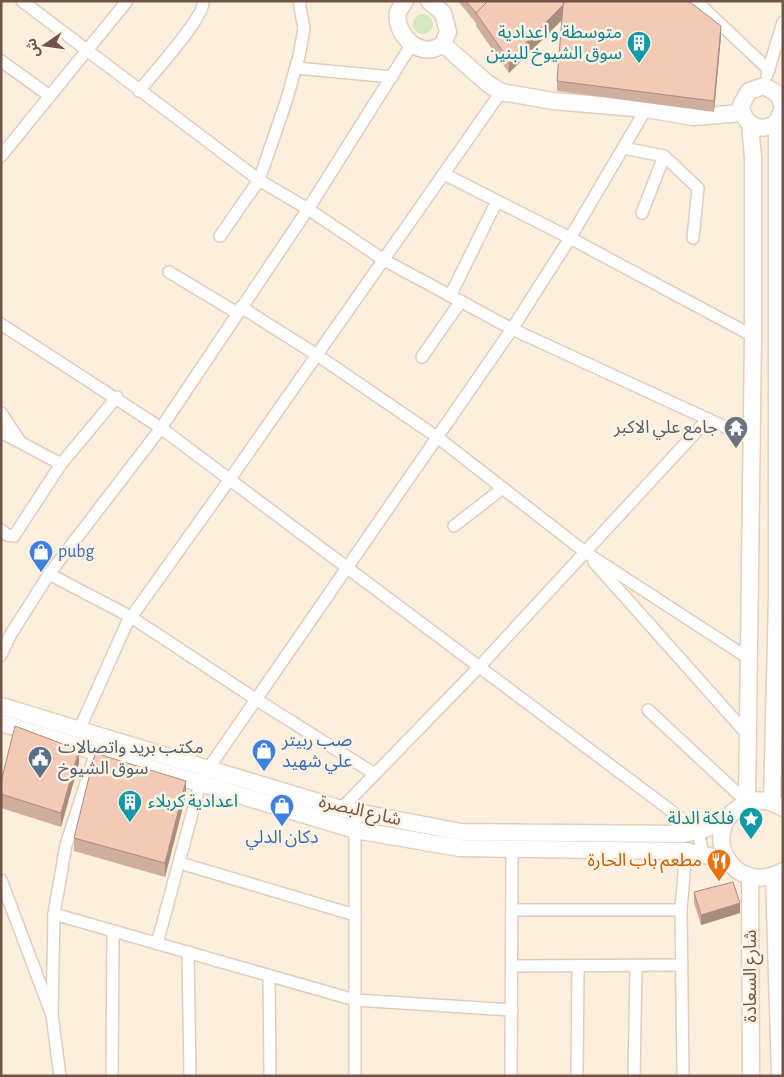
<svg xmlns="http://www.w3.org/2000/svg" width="784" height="1077" font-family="'Alegreya Sans','Noto Sans Arabic',sans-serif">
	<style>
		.green { fill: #d2e9bd }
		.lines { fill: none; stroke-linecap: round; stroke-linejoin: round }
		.street-casing { stroke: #e2ccbe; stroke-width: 14 }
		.secondary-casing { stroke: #e7cdbb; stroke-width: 19 }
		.street { stroke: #fff; stroke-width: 11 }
		.secondary { stroke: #fff; stroke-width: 16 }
		.wall { fill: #d0ae9d }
		.shaded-wall { fill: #a98d7f }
		.building { fill: #f2cab6; stroke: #a98d7f }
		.labels { text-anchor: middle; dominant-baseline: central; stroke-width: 5; stroke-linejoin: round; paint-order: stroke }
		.culture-label { font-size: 18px; fill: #0d838f; stroke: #fff3e4; text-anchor: end }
		.worship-label { font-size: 18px; fill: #5b616d; stroke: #fff3e4; text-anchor: end }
		.shop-label { font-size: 18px; fill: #366cbe; stroke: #fff3e4; text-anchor: start }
		.service-label { font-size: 18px; fill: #4e5e75; stroke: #fff3e4; text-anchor: start }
		.street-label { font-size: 18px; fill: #725347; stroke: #fff3e4 }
		.food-label { font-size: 18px; fill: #c56008; stroke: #fff3e4; text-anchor: end }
	</style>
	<rect width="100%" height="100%" fill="#fcefde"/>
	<circle class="green" cx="423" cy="24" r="10"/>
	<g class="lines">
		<defs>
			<g id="street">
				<polyline points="22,1 259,180 308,209 384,260 512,329 751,439"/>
				<polyline points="696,1 769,70"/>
				<polyline points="1,61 50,96"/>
				<polyline points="296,68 392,77"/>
				<polyline points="767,75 783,22"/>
				<path d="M139,91C151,76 206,16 203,1"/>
				<polyline points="623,148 664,156 698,188 693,238"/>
				<polyline points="1,156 127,1"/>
				<polyline points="444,174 570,238 753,336"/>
				<polyline points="642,213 664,156"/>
				<polyline points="220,236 259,180 286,102 299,56 304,29 299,1"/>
				<polyline points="169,272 237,313"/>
				<polyline points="450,296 497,201"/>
				<polyline points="241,307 317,355 437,437 585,552 748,658"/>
				<polyline points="1,324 161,428 698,831 703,854"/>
				<polyline points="422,357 461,301"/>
				<polyline points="1,413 19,440"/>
				<polyline points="1,432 61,464"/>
				<polyline points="454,526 503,488"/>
				<polyline points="1,530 7,535 14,536 61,464 117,397"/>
				<polyline points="594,562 747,734"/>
				<polyline points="49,574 131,617 257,700 375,774"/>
				<polyline points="1,655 11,634 49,574 161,428 308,209 412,44"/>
				<polyline points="648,710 747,802"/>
				<polyline points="79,730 127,623 230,479 501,92"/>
				<polyline points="341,809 480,666 708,419"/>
				<polyline points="180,863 355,915"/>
				<polyline points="1,880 52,1015 60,1076"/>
				<polyline points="512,910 681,910"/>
				<polyline points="54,914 355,1000 512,1010"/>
				<polyline points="157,944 200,784 208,769 512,329 570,238 646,109"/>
				<polyline points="188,952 190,1076"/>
				<polyline points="512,966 682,965"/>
				<polyline points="269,976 270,1076"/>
				<polyline points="52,1015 54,914 66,845 96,752"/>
				<polyline points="112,1076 113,931"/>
				<polyline points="355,1076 355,830 357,812"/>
				<polyline points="511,1076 512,850"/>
				<polyline points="577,1076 578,966"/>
				<polyline points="634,1076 636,966"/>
				<polyline points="683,1076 681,910 686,851"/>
			</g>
			<g id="secondary">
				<path d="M405,1L398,12C394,35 421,61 443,44L448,32L443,13L429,1"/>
				<polyline points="443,44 487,83 501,92 553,101 646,109 693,117 742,113"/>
				<path d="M783,106L778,94L764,86L749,91L741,105C743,124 760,135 777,122L783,108"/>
				<polyline points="1,706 341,809 461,832 683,834 705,829 728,818"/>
				<polyline points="1,723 355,830 460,848 686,851 727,860"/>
				<polyline points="747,802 753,336 753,157 750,125"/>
				<polyline points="772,802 777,597 777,122"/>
				<path d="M783,808C770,800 756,798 743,805C696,830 733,899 783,871"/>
				<polyline points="774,875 780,1076"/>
				<polyline points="750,877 751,1076"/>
			</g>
		</defs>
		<use href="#street" class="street-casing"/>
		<use href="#secondary" class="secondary-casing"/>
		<use href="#street" class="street"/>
		<use href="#secondary" class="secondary"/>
	</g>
	<g class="wall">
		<polygon points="458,1 561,1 563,3 721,36 714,112 557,91 557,81 562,20 509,73 476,26 476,23"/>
		<polygon points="79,763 61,827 1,808 1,782"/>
		<polygon points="186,795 165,877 74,851 74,838"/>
		<polygon points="694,892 740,913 701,925 694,903"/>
	</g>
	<g class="shaded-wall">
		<polygon points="564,4 564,18 509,73 509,60"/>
		<polygon points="721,26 721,36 714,112 714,101"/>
		<polygon points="79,750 79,763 61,827 61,813"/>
		<polygon points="186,781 186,795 165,877 165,863"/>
		<polygon points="740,903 740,913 701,925 701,915"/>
	</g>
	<g class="building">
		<polygon points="466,1 488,1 476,13"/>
		<polygon points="488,1 561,1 564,4 509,60 476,13"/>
		<polygon points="563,1 686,1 690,2 721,26 714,101 557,81 563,5 564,4"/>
		<polygon points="15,726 79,750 61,813 1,794 1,782"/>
		<polygon points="95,753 186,781 165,863 74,838"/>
		<polygon points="733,882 740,903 701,915 694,892"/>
	</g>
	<defs>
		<symbol id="building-pin" viewBox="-11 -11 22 30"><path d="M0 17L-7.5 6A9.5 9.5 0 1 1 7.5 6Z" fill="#0f9aa8" stroke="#fff3e4"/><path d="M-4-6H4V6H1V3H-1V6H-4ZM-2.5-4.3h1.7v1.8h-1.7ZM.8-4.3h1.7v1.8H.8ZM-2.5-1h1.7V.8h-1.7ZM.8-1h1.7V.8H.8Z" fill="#fff"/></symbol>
		<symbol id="temple-pin" viewBox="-11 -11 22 30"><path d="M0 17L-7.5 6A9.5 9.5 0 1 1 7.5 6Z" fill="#6b7280" stroke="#fff3e4"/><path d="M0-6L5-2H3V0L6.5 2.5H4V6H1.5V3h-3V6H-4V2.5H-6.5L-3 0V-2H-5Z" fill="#fff"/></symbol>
		<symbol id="shop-pin" viewBox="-11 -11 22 30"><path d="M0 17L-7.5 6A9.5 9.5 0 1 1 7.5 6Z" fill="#3f7fe0" stroke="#fff3e4"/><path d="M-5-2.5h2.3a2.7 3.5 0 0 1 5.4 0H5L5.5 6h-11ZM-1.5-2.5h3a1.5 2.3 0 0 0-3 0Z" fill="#fff"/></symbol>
		<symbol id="civic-pin" viewBox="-11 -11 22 30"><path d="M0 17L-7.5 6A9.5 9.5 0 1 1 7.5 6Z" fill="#5c6f8a" stroke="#fff3e4"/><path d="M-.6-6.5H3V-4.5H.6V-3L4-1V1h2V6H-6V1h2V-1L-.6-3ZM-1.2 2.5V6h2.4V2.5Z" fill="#fff"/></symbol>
		<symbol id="sight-pin" viewBox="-11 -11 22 30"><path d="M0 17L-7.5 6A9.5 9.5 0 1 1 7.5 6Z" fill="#0f9aa8" stroke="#fff3e4"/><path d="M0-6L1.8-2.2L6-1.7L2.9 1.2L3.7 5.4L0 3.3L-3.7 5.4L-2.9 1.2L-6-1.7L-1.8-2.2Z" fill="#fff"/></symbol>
		<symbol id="restaurant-pin" viewBox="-11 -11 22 30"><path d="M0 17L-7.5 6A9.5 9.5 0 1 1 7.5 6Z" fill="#e8710a" stroke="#fff3e4"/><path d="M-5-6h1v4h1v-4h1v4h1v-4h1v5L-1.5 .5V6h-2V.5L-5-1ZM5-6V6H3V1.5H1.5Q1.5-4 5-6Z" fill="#fff"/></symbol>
	</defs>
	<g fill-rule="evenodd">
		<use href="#building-pin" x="625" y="29" width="28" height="38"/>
		<use href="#temple-pin" x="722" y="414" width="28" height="38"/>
		<use href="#shop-pin" x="27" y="538" width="28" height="38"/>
		<use href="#shop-pin" x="250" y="737" width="28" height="38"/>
		<use href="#civic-pin" x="26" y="744" width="28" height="38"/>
		<use href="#building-pin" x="116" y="788" width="28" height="38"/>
		<use href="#shop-pin" x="268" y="792" width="28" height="38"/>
		<use href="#sight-pin" x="737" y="805" width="28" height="38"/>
		<use href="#restaurant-pin" x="705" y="847" width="28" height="38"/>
	</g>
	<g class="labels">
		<g class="culture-label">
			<text x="622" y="33">متوسطة و اعدادية<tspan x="622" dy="21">سوق الشيوخ للبنين</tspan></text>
			<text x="148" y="802" text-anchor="start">اعدادية كربلاء</text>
			<text x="734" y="819">فلكة الدلة</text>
		</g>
		<g class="worship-label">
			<text x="718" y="428">جامع علي الاكبر</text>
		</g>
		<g class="shop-label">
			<text x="58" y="552">pubg</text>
			<text x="282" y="741">صب ربيتر<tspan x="282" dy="21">علي شهيد</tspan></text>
			<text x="282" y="838" text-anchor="middle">دكان الدلي</text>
		</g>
		<g class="service-label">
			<text x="58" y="748">مكتب بريد واتصالات<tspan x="58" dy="21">سوق الشيوخ</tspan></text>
		</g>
		<g class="street-label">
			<text transform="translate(360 811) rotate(13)">شارع البصرة</text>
			<text transform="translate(751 976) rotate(-90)">شارع السعادة</text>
		</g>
		<g class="food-label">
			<text x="702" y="861">مطعم باب الحارة</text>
		</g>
	</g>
	<rect width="784" height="1077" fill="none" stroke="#725347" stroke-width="5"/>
	<g transform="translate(45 45) rotate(257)" stroke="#fff3e4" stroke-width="4" paint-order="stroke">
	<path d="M0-4L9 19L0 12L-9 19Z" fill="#725347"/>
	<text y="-8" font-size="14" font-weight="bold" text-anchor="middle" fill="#725347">ش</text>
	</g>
</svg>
